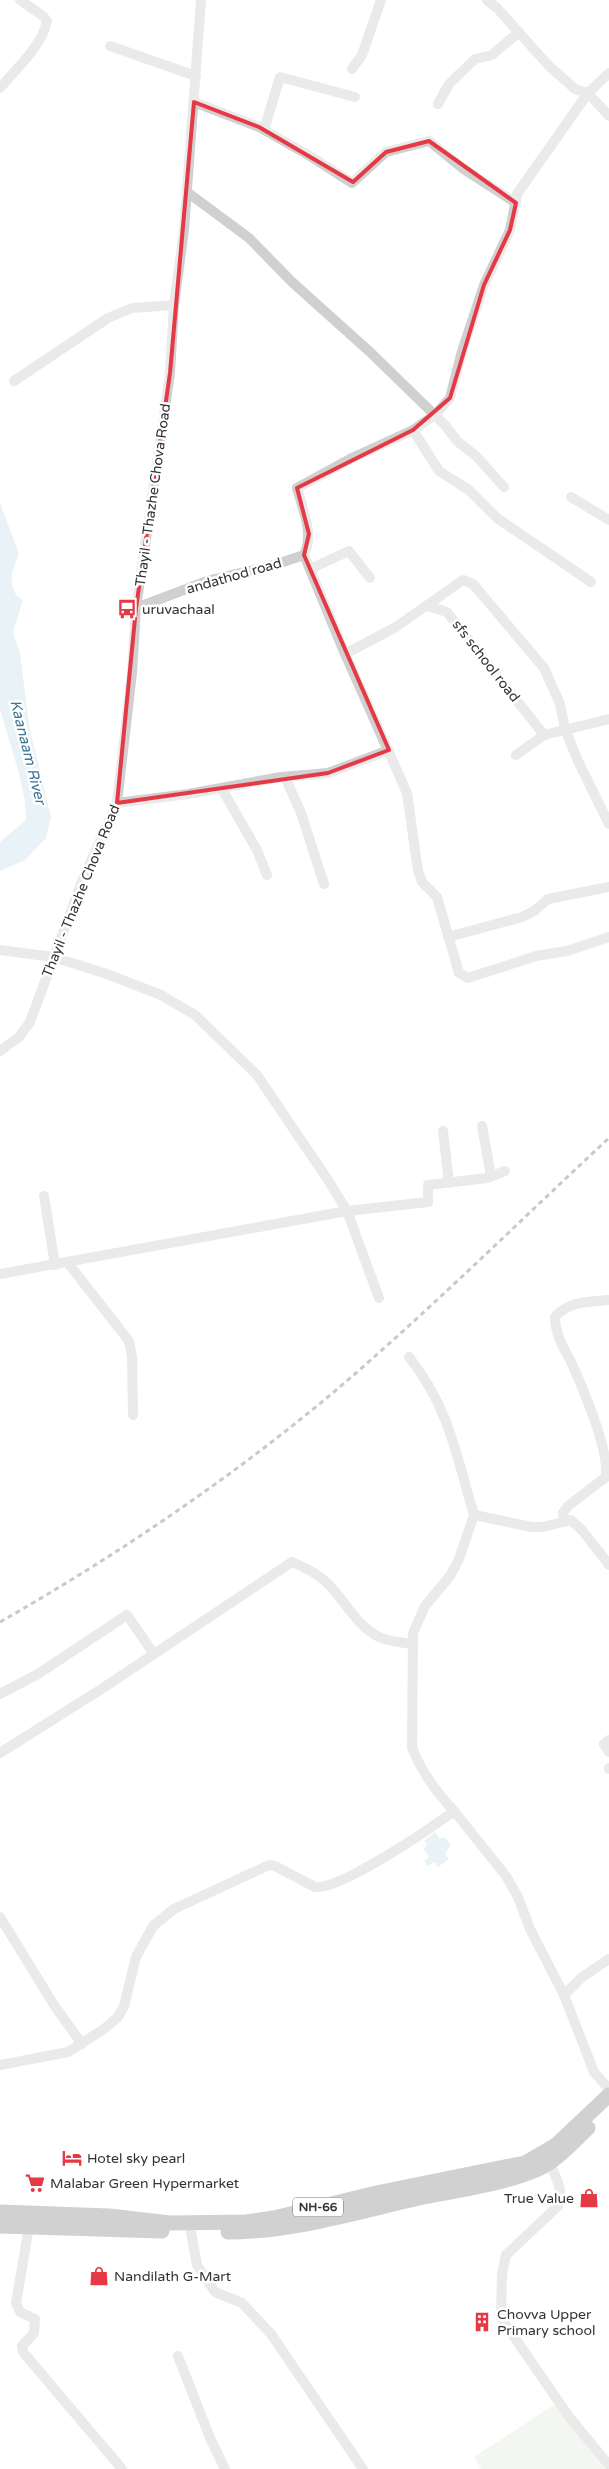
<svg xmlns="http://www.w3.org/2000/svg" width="609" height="2469" font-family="'Varela Round',sans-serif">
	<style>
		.green { fill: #e6ecdf }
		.water { fill: #cfe2ee }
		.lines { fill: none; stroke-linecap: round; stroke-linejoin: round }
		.minor { stroke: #d0d0d0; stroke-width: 10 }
		.highway { stroke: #9a9a9a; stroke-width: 15 }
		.rail { stroke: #888; stroke-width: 3; stroke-dasharray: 5 4; stroke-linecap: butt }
		.marked { fill: none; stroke: #e63946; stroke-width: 4; stroke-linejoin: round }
		.labels { text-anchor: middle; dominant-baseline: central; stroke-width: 5; stroke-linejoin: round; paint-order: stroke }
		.shield { fill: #fff; stroke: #707070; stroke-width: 1 }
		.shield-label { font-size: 12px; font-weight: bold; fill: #333 }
		.street-label { font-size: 14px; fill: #333; stroke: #fff }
		.poi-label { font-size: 14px; fill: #333; stroke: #fff; text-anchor: start }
		.water-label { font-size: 15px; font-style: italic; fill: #3f7597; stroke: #fff }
	</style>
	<rect width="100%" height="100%" fill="#fff"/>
	<polygon class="green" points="555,2404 605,2469 481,2469 474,2457"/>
	<g class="water">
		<polygon points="0,503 19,554 12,573 12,585 16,595 23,600 13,632 20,653 29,726 51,817 46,838 25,860 0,871 0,842 26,820 25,802 20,777 0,709"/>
		<polygon points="435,1832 440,1839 444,1837 451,1845 445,1854 449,1859 438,1867 434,1862 428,1866 424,1861 429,1857 423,1849 427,1845 424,1841"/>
	</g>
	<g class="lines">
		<g class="minor">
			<polyline points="487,0 497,8 549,66 575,89 588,93 609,116"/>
			<polyline points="110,46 196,76"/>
			<polyline points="352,69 362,55 381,0"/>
			<path d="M0,88C16,68 42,47 47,21L43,16L20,0"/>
			<polyline points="194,102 259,127 310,156 352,183 386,152 429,141 462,168 516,203"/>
			<polyline points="438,104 449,84 475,59 492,55 519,32"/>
			<polyline points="264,130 280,77 355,97"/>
			<polyline points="187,192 249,238 292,282 370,352 445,425 457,441 476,456 504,487"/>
			<polyline points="14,381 108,318 132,308 174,305"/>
			<path d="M413,430L352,458L297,488C303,510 314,534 304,555L345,654L407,793L418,871L422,882L437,897L459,973L468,978L536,956L567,951L609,937"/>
			<polyline points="571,497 609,520"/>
			<polyline points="310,569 349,551 370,578"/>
			<polyline points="591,582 497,518 469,490 439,471 413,430 435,415 450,398 462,351 484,285 510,230 517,194 588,93 609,73"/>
			<polyline points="428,606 447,612 544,735"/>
			<polyline points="136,608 210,580 271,566 304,555"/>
			<polyline points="345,654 396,627 463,580 473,584 544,668 560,704 565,729 578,761 609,824"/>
			<polyline points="516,755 544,735 609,719"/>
			<polyline points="285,777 301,813 324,884"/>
			<polyline points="222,789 257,850 267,875"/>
			<polyline points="117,803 188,794 281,777 328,773 389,750"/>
			<polyline points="448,937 522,917 534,911 548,899 609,887"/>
			<polyline points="0,950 53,957 104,973 161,995 195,1015 257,1075 328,1180 347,1211 379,1298"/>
			<polyline points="0,1051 19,1037 30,1022 82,881 117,803 132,673 136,608 170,373 174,305 184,230 201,0"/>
			<polyline points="482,1126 491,1176"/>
			<polyline points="443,1131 449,1183"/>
			<polyline points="44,1196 55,1265"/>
			<polyline points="68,1263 129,1341 132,1357 133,1415"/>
			<polyline points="0,1274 347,1211 428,1202 428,1185 487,1178 505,1171"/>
			<path d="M409,1357C450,1409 456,1455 474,1515"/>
			<path d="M564,1521L563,1513L568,1506L606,1477C609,1449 584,1391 572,1364C564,1348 555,1335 555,1317C568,1301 589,1302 609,1300"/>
			<polyline points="0,1694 38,1674 127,1615 154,1654"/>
			<polyline points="609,1740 604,1744 609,1752"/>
			<path d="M0,1753L103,1688L292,1562C304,1567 315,1572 325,1581C344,1598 355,1625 379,1637C390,1642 401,1642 413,1644"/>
			<polyline points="609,1768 609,1769"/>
			<path d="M454,1811C436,1792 422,1773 412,1748L413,1633L425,1606L450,1576L459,1559L474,1515L532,1527H543L571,1520L582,1530L609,1565"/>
			<polyline points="0,1917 54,2005 82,2044"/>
			<polyline points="564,1995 581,1978 609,1959"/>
			<path d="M0,2065L68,2052L104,2029L118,2017L124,2006L136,1957L153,1926L174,1909L269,1865L275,1866L315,1887C340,1890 430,1829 454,1811L506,1876L518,1897L530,1929L564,1995L594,2072L609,2089"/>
			<path d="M550,2163C556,2179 564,2189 558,2206L506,2255L502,2274L501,2318L570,2418L609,2465"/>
			<polyline points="29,2227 16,2303 20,2312 35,2319 34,2333 22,2346 23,2352 122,2469"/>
			<polyline points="191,2232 197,2265 215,2292 242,2303 271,2334 363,2469"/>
			<polyline points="178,2356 210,2438 225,2469"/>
		</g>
		<g class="highway">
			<polyline points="0,2212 109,2216 170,2223 246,2222 274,2218 376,2193 525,2163 556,2145 609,2095"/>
			<polyline points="0,2226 162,2231"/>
			<path d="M228,2232C292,2232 357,2212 419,2198C458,2190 501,2185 538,2169C558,2160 572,2143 588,2128"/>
		</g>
		<path class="rail" d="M0,1622C123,1552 249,1466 356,1373C443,1297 525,1216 609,1138"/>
	</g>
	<path d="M0 0H609V2469H0ZM194,102L259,127L353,182L386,152L429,141L516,203L510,230L484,285L450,398L413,430L297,488L309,534L304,555L389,750L328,773L117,803L136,608L170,373Z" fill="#fff" fill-opacity=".55" fill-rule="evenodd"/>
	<path class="marked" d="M194,102L259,127L353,182L386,152L429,141L516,203L510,230L484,285L450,398L413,430L297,488L309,534L304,555L389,750L328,773L117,803L136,608L170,373Z"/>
	<defs>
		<symbol id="bus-bare" viewBox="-9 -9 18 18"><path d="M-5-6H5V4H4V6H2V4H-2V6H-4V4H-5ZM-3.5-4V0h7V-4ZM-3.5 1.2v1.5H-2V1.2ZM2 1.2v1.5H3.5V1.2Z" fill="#e63946" stroke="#fff" stroke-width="2.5" paint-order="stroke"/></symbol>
		<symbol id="hotel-bare" viewBox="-9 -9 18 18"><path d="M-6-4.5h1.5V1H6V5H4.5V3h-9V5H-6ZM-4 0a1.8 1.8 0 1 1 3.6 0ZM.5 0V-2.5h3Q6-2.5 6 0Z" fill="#e63946" stroke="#fff" stroke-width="2.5" paint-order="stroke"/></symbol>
		<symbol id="supermarket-bare" viewBox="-9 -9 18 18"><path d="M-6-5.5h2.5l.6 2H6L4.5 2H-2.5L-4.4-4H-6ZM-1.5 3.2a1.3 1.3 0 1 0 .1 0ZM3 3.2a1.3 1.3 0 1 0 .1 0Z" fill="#e63946" stroke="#fff" stroke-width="2.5" paint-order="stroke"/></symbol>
		<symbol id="shop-bare" viewBox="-9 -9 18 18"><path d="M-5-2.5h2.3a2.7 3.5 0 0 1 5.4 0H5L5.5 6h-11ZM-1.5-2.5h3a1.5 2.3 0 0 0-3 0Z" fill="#e63946" stroke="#fff" stroke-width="2.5" paint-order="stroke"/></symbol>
		<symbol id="building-bare" viewBox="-9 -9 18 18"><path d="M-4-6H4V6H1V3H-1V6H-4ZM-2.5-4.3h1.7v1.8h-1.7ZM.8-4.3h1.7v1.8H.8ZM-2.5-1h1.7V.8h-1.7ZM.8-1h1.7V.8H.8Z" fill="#e63946" stroke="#fff" stroke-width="2.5" paint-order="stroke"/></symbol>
	</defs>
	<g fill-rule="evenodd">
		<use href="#bus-bare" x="113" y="595" width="28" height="28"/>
		<use href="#hotel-bare" x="58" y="2144" width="28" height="28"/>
		<use href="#supermarket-bare" x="21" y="2169" width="28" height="28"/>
		<use href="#shop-bare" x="575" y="2184" width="28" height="28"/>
		<use href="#shop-bare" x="85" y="2262" width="28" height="28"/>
		<use href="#building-bare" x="468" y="2308" width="28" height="28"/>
	</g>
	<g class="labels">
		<rect class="shield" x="293" y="2197.5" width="50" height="19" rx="4"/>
		<g class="shield-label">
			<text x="318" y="2207">NH-66</text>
		</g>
		<g class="street-label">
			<text transform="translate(153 495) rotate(-82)">Thayil - Thazhe Chova Road</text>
			<text transform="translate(234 576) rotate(-16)">andathod road</text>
			<text transform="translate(486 661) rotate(52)">sfs school road</text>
			<text transform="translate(81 891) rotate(-68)">Thayil - Thazhe Chova Road</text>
		</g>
		<g class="poi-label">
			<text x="142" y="609">uruvachaal</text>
			<text x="87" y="2158">Hotel sky pearl</text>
			<text x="50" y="2183">Malabar Green Hypermarket</text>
			<text x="574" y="2198" text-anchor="end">True Value</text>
			<text x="114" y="2276">Nandilath G-Mart</text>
			<text x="497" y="2314">Chovva Upper<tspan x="497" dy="16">Primary school</tspan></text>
		</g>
		<g class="water-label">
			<text transform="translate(28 752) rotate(76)">Kaanaam River</text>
		</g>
	</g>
</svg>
